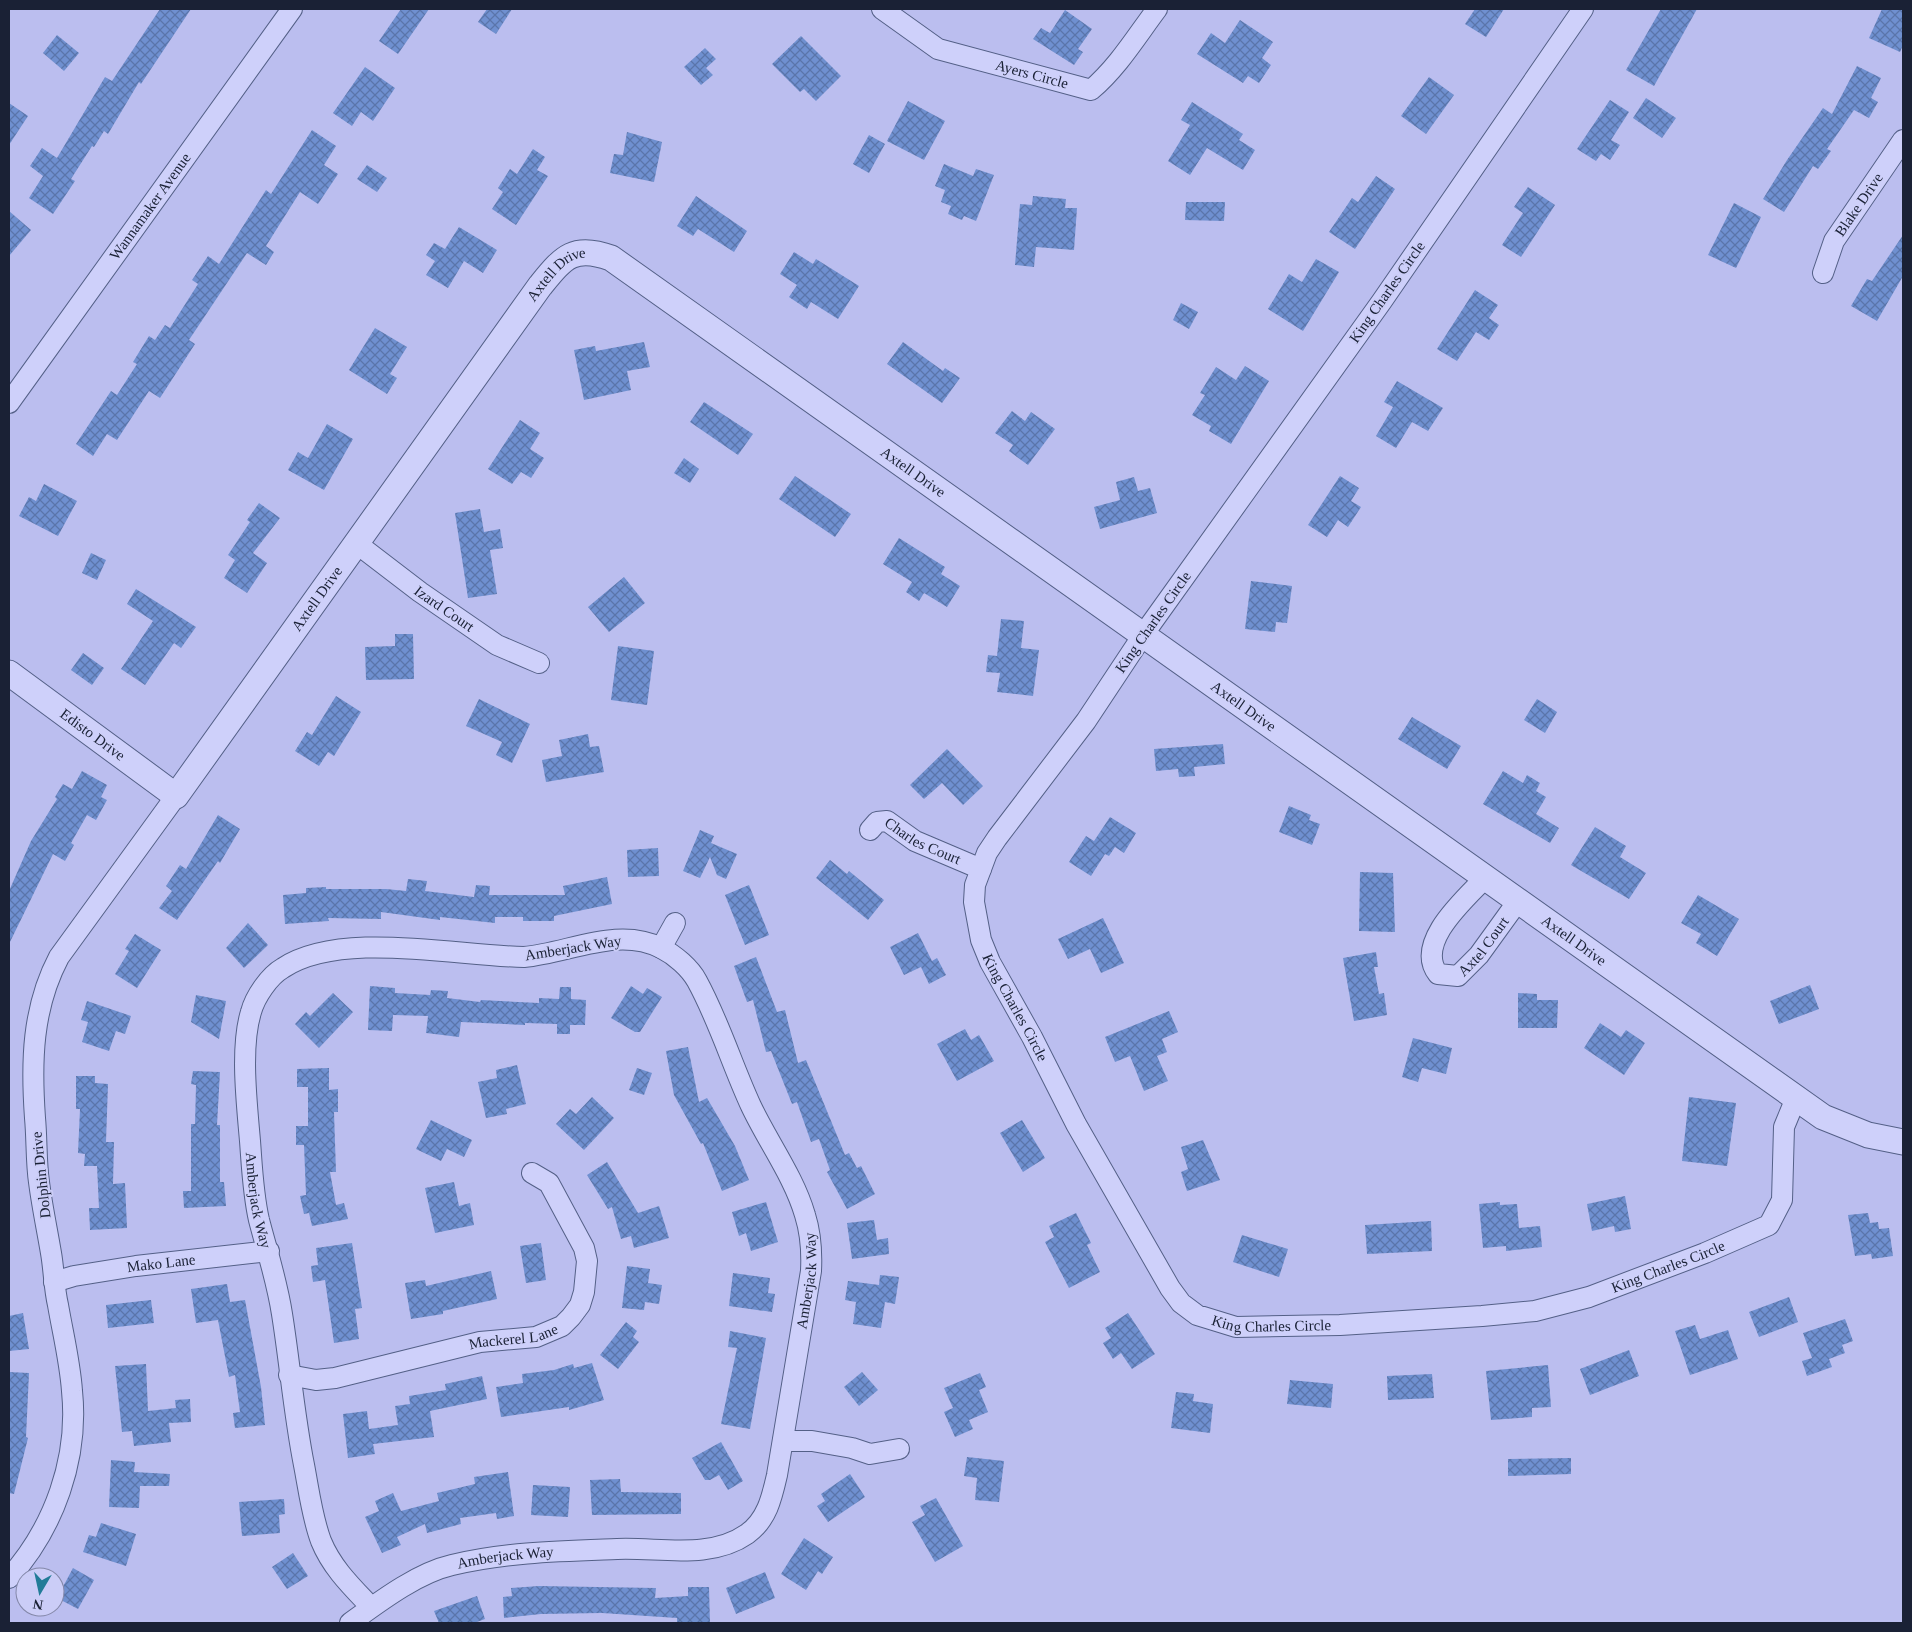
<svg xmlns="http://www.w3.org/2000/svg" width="1912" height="1632" font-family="'Times New Roman',serif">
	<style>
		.building { fill: url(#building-cross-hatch) }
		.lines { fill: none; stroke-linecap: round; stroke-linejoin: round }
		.minor-casing { stroke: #546087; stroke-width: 22 }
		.tertiary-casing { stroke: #546087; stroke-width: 27 }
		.minor { stroke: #ced0fa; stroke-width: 20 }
		.tertiary { stroke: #ced0fa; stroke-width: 25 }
		.labels { text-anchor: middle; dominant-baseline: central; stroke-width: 4; stroke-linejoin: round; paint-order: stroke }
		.street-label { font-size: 15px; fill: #1a2135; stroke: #cbcdf7 }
	</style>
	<defs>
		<pattern id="building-cross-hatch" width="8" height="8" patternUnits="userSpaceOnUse" patternTransform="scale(1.25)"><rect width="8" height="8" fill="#6f90d0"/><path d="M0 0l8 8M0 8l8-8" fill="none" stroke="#5a75aa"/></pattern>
	</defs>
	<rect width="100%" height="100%" fill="#bbbeef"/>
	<g class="building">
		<polygon points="160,9 191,9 141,84 139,82 108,134 104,131 94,147 92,146 71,179 75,181 53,214 29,198 43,176 30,166 42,148 57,158 105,77 112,81"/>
		<polygon points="401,9 429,9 398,54 379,41"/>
		<polygon points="487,9 512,9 496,34 478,22"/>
		<polygon points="1475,9 1504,9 1486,37 1465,24"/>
		<polygon points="1661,9 1697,9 1654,86 1626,70"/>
		<polygon points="1882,9 1903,9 1903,45 1900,52 1869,38"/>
		<polygon points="1065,10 1092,29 1078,49 1083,52 1074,65 1033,39 1041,28 1050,33"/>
		<polygon points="1240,20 1273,42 1262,58 1271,65 1259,83 1248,76 1243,83 1197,54 1211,33 1225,43"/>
		<polygon points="57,35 79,53 64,71 43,53"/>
		<polygon points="801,36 841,76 816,101 804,89 800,92 772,64"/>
		<polygon points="705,48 716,59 706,68 713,75 701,85 684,67"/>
		<polygon points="1857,66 1881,78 1871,98 1878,102 1869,118 1854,110 1827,149 1831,151 1818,169 1813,166 1784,212 1763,199 1787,160 1823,108 1832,114"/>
		<polygon points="365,67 395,88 373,121 361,112 352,126 333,113"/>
		<polygon points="1429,77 1454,95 1426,134 1401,116"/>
		<polygon points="1646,98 1676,118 1662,138 1633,118"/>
		<polygon points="1610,100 1629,112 1611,140 1620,145 1610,160 1601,154 1596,161 1577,149"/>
		<polygon points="908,101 945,121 924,160 887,141"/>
		<polygon points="1192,102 1243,134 1239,140 1255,150 1243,170 1207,148 1190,175 1168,161 1190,125 1181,120"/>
		<polygon points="9,103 28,116 9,145"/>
		<polygon points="312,130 336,146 324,165 338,174 318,204 300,192 266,246 274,252 266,265 247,253 189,340 195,344 160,398 149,391 117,440 107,434 93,456 76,444 111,391 117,395 137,364 133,362 149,336 155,340 165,325 170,328 198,284 192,280 208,256 219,264 266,190 271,194"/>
		<polygon points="627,132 662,142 654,182 610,173 614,154 623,155"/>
		<polygon points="869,135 885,144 869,173 853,164"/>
		<polygon points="533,149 545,157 537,170 548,176 516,225 492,209 503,192 498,188 510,169 517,174"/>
		<polygon points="944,164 973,176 976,169 994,175 976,221 964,216 962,220 948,214 951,206 941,202 945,190 935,186"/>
		<polygon points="367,165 387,178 377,192 357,179"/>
		<polygon points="1376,176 1395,189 1355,249 1329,232 1352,198 1358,202"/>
		<polygon points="1528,187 1555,205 1521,257 1502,245 1523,213 1514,207"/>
		<polygon points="696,196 747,231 734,252 698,229 693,236 677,226"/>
		<polygon points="1033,196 1066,199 1065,208 1077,208 1074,250 1036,247 1034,267 1015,265 1020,204 1032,205"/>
		<polygon points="1186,202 1225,202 1224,221 1185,220"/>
		<polygon points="1734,203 1761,217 1736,268 1708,255"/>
		<polygon points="9,211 31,230 9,256"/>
		<polygon points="459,227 497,250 483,273 464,261 448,288 426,275 435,261 426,255 434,243 445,249"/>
		<polygon points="1903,235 1903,276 1877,321 1851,306 1867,279 1872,281"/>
		<polygon points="794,252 813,264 816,259 859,286 838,319 811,302 807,309 789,297 797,285 780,274"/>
		<polygon points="1316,259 1339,272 1303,331 1268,309 1289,274 1302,282"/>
		<polygon points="1475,290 1498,305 1489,318 1499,325 1489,340 1476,332 1457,361 1437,349"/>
		<polygon points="1181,303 1198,312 1189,329 1173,320"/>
		<polygon points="375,328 407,347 390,374 397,378 387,394 349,370"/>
		<polygon points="644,342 650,367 627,371 631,390 584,400 574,350 595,346 596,351"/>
		<polygon points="903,342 943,371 945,368 960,378 942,403 887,364"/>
		<polygon points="1245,366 1269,381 1231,444 1209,431 1211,426 1192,415 1205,395 1200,393 1216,367 1236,380"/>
		<polygon points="1397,381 1443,408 1428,431 1412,422 1396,448 1376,436 1393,407 1384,402"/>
		<polygon points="704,402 753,434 738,455 690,422"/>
		<polygon points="1012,411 1025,421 1031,412 1055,429 1028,465 1009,451 1013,445 995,433"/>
		<polygon points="520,420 540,433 530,449 544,458 531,478 521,472 512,484 488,469"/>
		<polygon points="327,424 353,439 324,490 288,470 298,452 308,458"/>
		<polygon points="684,458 699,469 690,483 674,473"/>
		<polygon points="795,476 851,514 835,537 779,499"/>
		<polygon points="1340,476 1359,488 1351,501 1361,507 1348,527 1338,520 1327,537 1308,525"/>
		<polygon points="1134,477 1138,491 1150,488 1157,513 1100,529 1094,507 1120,500 1116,482"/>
		<polygon points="44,484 77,501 58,536 19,516 29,497 36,501"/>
		<polygon points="259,503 280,518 253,553 267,563 247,593 224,578 235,560 228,555 250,522 247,520"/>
		<polygon points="480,509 484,532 500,529 503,548 490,550 497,594 468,598 455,513"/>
		<polygon points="899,538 945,567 941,574 960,586 947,607 924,593 919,601 906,592 912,582 883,564"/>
		<polygon points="91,553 106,560 97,580 82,573"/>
		<polygon points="624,577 645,603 609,632 588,607"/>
		<polygon points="1251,581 1292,586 1287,623 1276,622 1275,632 1245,629"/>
		<polygon points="136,589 196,627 181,648 174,643 145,685 121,669 153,621 127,604"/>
		<polygon points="1001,619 1024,621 1021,648 1039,650 1033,696 997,692 1000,673 986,672 988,655 997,656"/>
		<polygon points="395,634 413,634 414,679 366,680 365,647 395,646"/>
		<polygon points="618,646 654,651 647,705 611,700"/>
		<polygon points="83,653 104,668 92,685 71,670"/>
		<polygon points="336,696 361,712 334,756 328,752 319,766 295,751 307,732 312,735"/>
		<polygon points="479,699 530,724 512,763 496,755 502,742 466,726"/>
		<polygon points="1537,699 1557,712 1545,733 1524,720"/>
		<polygon points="1412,717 1461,746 1447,769 1398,739"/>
		<polygon points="588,734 590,747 599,746 604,772 546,782 542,760 562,756 559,740"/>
		<polygon points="1223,744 1225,764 1194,767 1195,776 1179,777 1178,769 1156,771 1154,749"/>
		<polygon points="947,749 983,786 963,805 942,783 924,799 910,785"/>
		<polygon points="82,771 107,785 101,797 107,800 96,820 87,815 71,843 74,845 65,861 53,854 9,944 9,891 31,841 57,799 55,797 63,784 72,789"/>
		<polygon points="1503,771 1523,783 1527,775 1540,783 1536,791 1546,797 1536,814 1559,828 1550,843 1483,804"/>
		<polygon points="1289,806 1311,815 1309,820 1320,824 1312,845 1279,832"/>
		<polygon points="218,815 240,829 220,863 218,861 177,920 159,908 172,891 166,886 180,865 186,869"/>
		<polygon points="1110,817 1136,833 1124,853 1115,847 1109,856 1105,854 1091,876 1069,862 1086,836 1094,841"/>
		<polygon points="1595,827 1626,846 1620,857 1646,873 1629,899 1571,865"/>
		<polygon points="700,830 714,836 711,843 737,854 726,879 717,875 710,857 700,878 683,871"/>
		<polygon points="658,848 659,876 628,877 627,850"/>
		<polygon points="830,860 847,874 849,871 884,900 868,920 816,878"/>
		<polygon points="1360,872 1393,873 1395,932 1359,931"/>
		<polygon points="607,877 612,904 554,916 554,921 523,921 523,917 495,917 495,923 440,917 440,920 381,912 381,919 328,918 329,921 285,924 283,895 306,893 306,888 326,887 326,889 386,889 406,891 408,879 427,881 425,891 474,897 476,885 490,886 489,895 565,895 563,886"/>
		<polygon points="749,885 769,935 745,945 725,895"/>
		<polygon points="1698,895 1739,919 1717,956 1696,943 1701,934 1681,923"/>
		<polygon points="1103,918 1124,963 1101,973 1090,949 1068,959 1058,939"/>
		<polygon points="248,923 268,945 244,968 226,948"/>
		<polygon points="918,933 932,961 937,958 946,975 929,984 921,967 904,975 890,947"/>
		<polygon points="135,934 161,950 137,988 115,974 129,951 125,949"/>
		<polygon points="1376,952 1378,967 1374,967 1379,994 1384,993 1387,1015 1354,1021 1343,958"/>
		<polygon points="756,957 777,1012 785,1010 798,1063 806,1060 845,1155 849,1153 857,1168 861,1166 875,1194 847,1209 827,1172 830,1170 819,1139 811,1142 797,1102 792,1104 771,1051 766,1052 753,1000 747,1002 734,966"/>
		<polygon points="1810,985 1819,1009 1779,1024 1770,1001"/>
		<polygon points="370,986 395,988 395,993 430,995 431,990 448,991 447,998 480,1002 481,1000 539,1003 539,998 559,999 560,987 571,987 571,999 586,1000 585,1025 570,1025 570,1034 557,1034 557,1024 525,1023 525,1025 461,1022 459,1037 426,1033 428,1016 393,1015 392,1031 368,1030"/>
		<polygon points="631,986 643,994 647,988 662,997 640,1032 635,1032 611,1018"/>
		<polygon points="333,993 353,1012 319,1048 295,1024 306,1012 310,1016"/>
		<polygon points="1518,993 1537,994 1537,1000 1558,1000 1557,1028 1518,1028"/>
		<polygon points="196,995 226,1001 219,1039 191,1022"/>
		<polygon points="87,1001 131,1016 125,1034 116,1031 109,1051 82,1042 88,1022 81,1020"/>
		<polygon points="1169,1011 1178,1032 1162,1039 1167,1052 1157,1056 1168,1081 1144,1091 1130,1056 1115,1062 1105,1037"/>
		<polygon points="1600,1023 1621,1037 1626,1030 1645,1043 1624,1075 1584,1048"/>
		<polygon points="965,1029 971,1040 979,1035 994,1061 957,1081 937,1044"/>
		<polygon points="1413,1038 1452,1048 1446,1074 1422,1068 1418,1082 1402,1077"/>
		<polygon points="688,1047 699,1102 707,1098 735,1146 749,1180 722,1191 703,1143 701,1144 674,1095 666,1051"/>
		<polygon points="517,1065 526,1104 506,1109 507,1114 486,1118 478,1082 497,1078 496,1070"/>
		<polygon points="329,1068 329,1090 338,1089 338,1112 334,1112 336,1172 330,1172 336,1205 344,1203 348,1219 312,1226 309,1213 304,1214 300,1196 306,1195 304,1145 296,1145 296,1126 308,1126 308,1087 297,1087 297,1069"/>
		<polygon points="637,1068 652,1073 644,1095 629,1090"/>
		<polygon points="193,1071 220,1072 217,1125 220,1125 220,1182 224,1182 226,1206 184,1208 183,1191 191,1191 191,1124 195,1124 196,1085 191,1084"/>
		<polygon points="76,1076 95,1076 95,1083 108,1084 106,1142 114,1142 113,1184 125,1183 127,1228 90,1230 89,1208 99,1208 97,1166 84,1166 85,1154 78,1153 80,1109 76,1109"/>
		<polygon points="592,1097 614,1118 584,1150 556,1124 570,1109 576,1114"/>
		<polygon points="1689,1097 1736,1103 1727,1166 1682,1161"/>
		<polygon points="431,1120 472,1140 464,1157 447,1149 441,1161 416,1149"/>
		<polygon points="1022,1120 1045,1158 1023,1172 1000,1133"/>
		<polygon points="1203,1140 1220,1180 1187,1191 1181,1172 1188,1169 1181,1147"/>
		<polygon points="607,1162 638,1213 659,1206 669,1238 634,1248 631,1236 621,1239 612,1207 608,1209 587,1175"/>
		<polygon points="454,1182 459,1206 470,1203 474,1225 435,1233 425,1188"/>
		<polygon points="1625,1196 1631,1229 1615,1232 1614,1226 1592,1231 1587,1204"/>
		<polygon points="766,1202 778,1242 751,1251 746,1233 739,1236 732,1212"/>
		<polygon points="1500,1202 1500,1205 1517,1204 1519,1228 1540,1226 1542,1247 1506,1251 1506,1246 1483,1248 1479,1204"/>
		<polygon points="1076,1213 1091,1243 1087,1245 1100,1272 1069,1288 1045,1242 1054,1237 1049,1226"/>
		<polygon points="1868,1213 1870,1223 1878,1222 1879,1229 1889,1228 1893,1256 1872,1259 1871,1254 1855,1256 1848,1215"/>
		<polygon points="874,1220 877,1240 888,1238 889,1254 852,1259 847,1223"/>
		<polygon points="1431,1221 1432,1251 1367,1254 1365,1225"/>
		<polygon points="1242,1235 1288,1249 1279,1277 1233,1262"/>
		<polygon points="352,1243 362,1308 355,1309 359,1339 334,1343 325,1280 313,1282 311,1266 318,1265 316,1248"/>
		<polygon points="541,1243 546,1280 526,1283 520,1246"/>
		<polygon points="627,1266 650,1269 648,1283 662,1285 659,1304 645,1302 644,1310 622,1308"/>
		<polygon points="491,1271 497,1299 443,1311 443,1314 411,1319 405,1283 425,1280 426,1286"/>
		<polygon points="733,1273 770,1278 768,1293 775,1294 772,1312 729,1306"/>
		<polygon points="880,1275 899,1277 895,1304 885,1302 881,1328 853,1324 856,1302 845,1300 848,1281 879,1285"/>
		<polygon points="227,1284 230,1302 245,1300 261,1387 265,1425 235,1428 233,1413 240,1412 235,1375 229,1377 218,1320 196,1323 191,1289"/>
		<polygon points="1789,1297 1798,1322 1759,1337 1749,1312"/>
		<polygon points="151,1300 154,1323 108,1328 106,1305"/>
		<polygon points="23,1313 29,1349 9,1351 9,1316"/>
		<polygon points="1128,1313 1155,1354 1132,1369 1121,1353 1113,1359 1103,1343 1111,1338 1105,1328"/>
		<polygon points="1845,1319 1853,1341 1842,1345 1845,1353 1829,1359 1832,1367 1807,1376 1802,1361 1812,1358 1803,1333"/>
		<polygon points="626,1322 637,1331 633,1337 639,1342 618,1369 600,1355"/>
		<polygon points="1695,1325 1700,1339 1728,1330 1738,1359 1690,1375 1675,1331"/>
		<polygon points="730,1331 766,1338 750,1429 721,1424 737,1348 728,1347"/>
		<polygon points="1629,1350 1639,1376 1590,1395 1580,1369"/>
		<polygon points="592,1363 604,1400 569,1410 569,1407 501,1417 496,1387 523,1383 522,1374 554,1370 573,1364 574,1368"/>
		<polygon points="146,1364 148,1411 176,1408 175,1400 190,1399 191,1422 169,1423 171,1442 134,1446 132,1431 122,1432 115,1366"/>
		<polygon points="1548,1365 1551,1407 1532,1408 1532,1417 1491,1420 1486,1371"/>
		<polygon points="9,1372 29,1373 26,1437 28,1438 14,1494 9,1493"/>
		<polygon points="862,1372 878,1390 859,1406 844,1387"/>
		<polygon points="980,1373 986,1387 979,1390 988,1412 969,1420 973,1429 955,1437 944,1412 953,1408 944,1388"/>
		<polygon points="1432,1374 1434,1398 1388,1400 1387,1376"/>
		<polygon points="482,1376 487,1399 430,1411 434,1437 373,1444 375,1454 348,1458 343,1414 367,1411 369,1429 398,1425 395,1406 410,1404 409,1396 446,1390 445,1384"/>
		<polygon points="1290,1380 1333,1384 1331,1408 1287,1404"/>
		<polygon points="1176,1392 1194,1394 1193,1401 1213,1404 1210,1433 1171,1428"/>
		<polygon points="721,1442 743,1481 728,1490 719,1475 710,1480 705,1480 692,1458"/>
		<polygon points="967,1457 1004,1461 999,1502 975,1500 977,1478 964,1476"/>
		<polygon points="1571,1458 1571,1474 1508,1476 1508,1459"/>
		<polygon points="111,1460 135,1462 134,1472 170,1474 169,1486 140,1486 139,1508 109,1507"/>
		<polygon points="508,1472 514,1516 497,1519 496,1513 460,1518 461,1524 427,1533 425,1524 397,1537 401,1545 382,1553 365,1517 379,1511 375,1501 393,1493 401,1511 439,1501 437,1493 475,1484 474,1477"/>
		<polygon points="850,1474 865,1497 828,1522 817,1506 825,1501 821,1494"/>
		<polygon points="620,1479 621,1492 681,1493 681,1514 592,1515 590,1480"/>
		<polygon points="533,1485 570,1487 568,1517 531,1515"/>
		<polygon points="936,1498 963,1546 935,1562 912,1522 925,1515 920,1506"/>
		<polygon points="284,1499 285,1514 279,1515 280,1533 242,1536 239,1502"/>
		<polygon points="101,1523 136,1534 126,1566 83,1552 89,1535 96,1537"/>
		<polygon points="804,1538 833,1557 822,1574 818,1571 806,1590 781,1574"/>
		<polygon points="293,1553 308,1576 287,1589 272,1567"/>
		<polygon points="73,1568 94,1580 78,1609 57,1598"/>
		<polygon points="765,1572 775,1598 736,1614 726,1588"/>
		<polygon points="539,1586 656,1588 655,1598 688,1596 688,1587 709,1587 710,1623 677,1623 677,1618 602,1613 541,1614 504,1618 503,1597 512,1596 511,1588"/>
		<polygon points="477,1596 485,1619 474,1623 439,1623 434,1611"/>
	</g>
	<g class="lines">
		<defs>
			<g id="minor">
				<path id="s1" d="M882,9L938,49L1091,90C1118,67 1136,37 1157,9"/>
				<path id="s2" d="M1583,9L1382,301L1143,635L1086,721L997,838L987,853L975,885L974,902L981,940L990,962L1032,1037L1076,1124L1170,1288L1181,1303L1197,1315L1236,1327L1340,1325L1482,1316L1535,1311L1589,1297L1705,1253L1769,1225L1782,1200L1784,1127L1796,1098"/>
				<path id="s3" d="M1823,273L1834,241L1903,140"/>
				<path id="s4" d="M9,403L292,9"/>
				<path id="s5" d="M356,543L420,592L497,645L539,663"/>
				<path id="s6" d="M870,830L877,822L887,821L915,841L981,869"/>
				<path id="s7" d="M1485,878C1465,899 1414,943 1438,974L1458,976L1479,955L1518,901"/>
				<polyline points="661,948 675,923"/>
				<path id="s8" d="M54,1282L74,1276L136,1266L269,1251"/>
				<path id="s9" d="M289,1375L316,1380L335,1378L480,1342L536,1337L562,1326L571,1317L580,1305L584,1292L587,1261L584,1248L549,1183L532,1173"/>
				<polyline points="783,1441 812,1441 852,1448 870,1454 899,1449"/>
				<path d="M9,1578C54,1528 79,1459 72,1391C70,1362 63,1334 58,1305C54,1288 54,1270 51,1253C47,1229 42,1206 39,1182C36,1162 37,1139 35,1118C31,1062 32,1008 59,957L176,796"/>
				<path id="s10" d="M350,1623C379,1602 417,1573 452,1565C505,1552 562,1551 617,1549C659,1547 710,1560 747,1534C767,1520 772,1497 777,1475L811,1271C812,1251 811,1234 805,1215C794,1177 768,1142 751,1106C732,1065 719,1021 697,981C690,968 675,955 661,948C618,926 569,953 524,957C456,956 341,930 283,968C269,976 255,997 251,1012C240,1047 247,1105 250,1141C252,1167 253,1194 259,1220C267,1251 277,1281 282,1314C290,1364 294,1415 304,1465C309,1491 312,1517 321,1541C332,1568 352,1587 371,1607"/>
			</g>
			<g id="tertiary">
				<path id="s11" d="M9,673L176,796L540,286C563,258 573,244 611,258L1823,1117L1868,1135L1903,1142"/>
			</g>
		</defs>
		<use href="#minor" class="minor-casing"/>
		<use href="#tertiary" class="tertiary-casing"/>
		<use href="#minor" class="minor"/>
		<use href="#tertiary" class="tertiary"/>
	</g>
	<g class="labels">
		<g class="street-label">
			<text stroke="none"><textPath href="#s1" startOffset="166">Ayers Circle</textPath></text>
			<text stroke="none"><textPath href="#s3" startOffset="78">Blake Drive</textPath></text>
			<text stroke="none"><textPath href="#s4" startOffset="242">Wannamaker Avenue</textPath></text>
			<text stroke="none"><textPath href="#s11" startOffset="855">Axtell Drive</textPath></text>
			<text transform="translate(1387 292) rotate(-55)">King Charles Circle</text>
			<text stroke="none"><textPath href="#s11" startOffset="1289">Axtell Drive</textPath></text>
			<text stroke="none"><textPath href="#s11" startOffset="450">Axtell Drive</textPath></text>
			<text stroke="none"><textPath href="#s5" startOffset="110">Izard Court</textPath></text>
			<text transform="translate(1153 622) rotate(-55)">King Charles Circle</text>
			<text stroke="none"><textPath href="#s11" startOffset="1694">Axtell Drive</textPath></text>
			<text stroke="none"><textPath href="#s11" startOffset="104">Edisto Drive</textPath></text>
			<text stroke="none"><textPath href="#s6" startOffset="62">Charles Court</textPath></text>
			<text stroke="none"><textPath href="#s11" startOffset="2099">Axtell Drive</textPath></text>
			<text stroke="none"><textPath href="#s7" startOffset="175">Axtel Court</textPath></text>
			<text transform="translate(573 948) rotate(-9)">Amberjack Way</text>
			<text stroke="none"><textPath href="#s2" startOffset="1199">King Charles Circle</textPath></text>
			<text transform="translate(41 1175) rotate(-96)">Dolphin Drive</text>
			<text stroke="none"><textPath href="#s10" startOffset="1686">Amberjack Way</textPath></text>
			<text stroke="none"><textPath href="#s8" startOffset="109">Mako Lane</textPath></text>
			<text stroke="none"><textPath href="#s2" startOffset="2039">King Charles Circle</textPath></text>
			<text stroke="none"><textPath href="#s10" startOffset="682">Amberjack Way</textPath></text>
			<text stroke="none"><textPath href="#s2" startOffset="1634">King Charles Circle</textPath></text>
			<text stroke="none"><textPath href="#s9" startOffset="230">Mackerel Lane</textPath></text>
			<text stroke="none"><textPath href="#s10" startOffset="172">Amberjack Way</textPath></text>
		</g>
	</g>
	<rect width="1912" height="1632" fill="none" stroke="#1a2135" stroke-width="20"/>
	<g transform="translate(40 1592) rotate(189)"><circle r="24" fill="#cbcdf7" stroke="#8488a9"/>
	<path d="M0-4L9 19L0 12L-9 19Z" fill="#227c98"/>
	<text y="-8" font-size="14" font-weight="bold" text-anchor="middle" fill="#1a2135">N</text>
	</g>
</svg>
